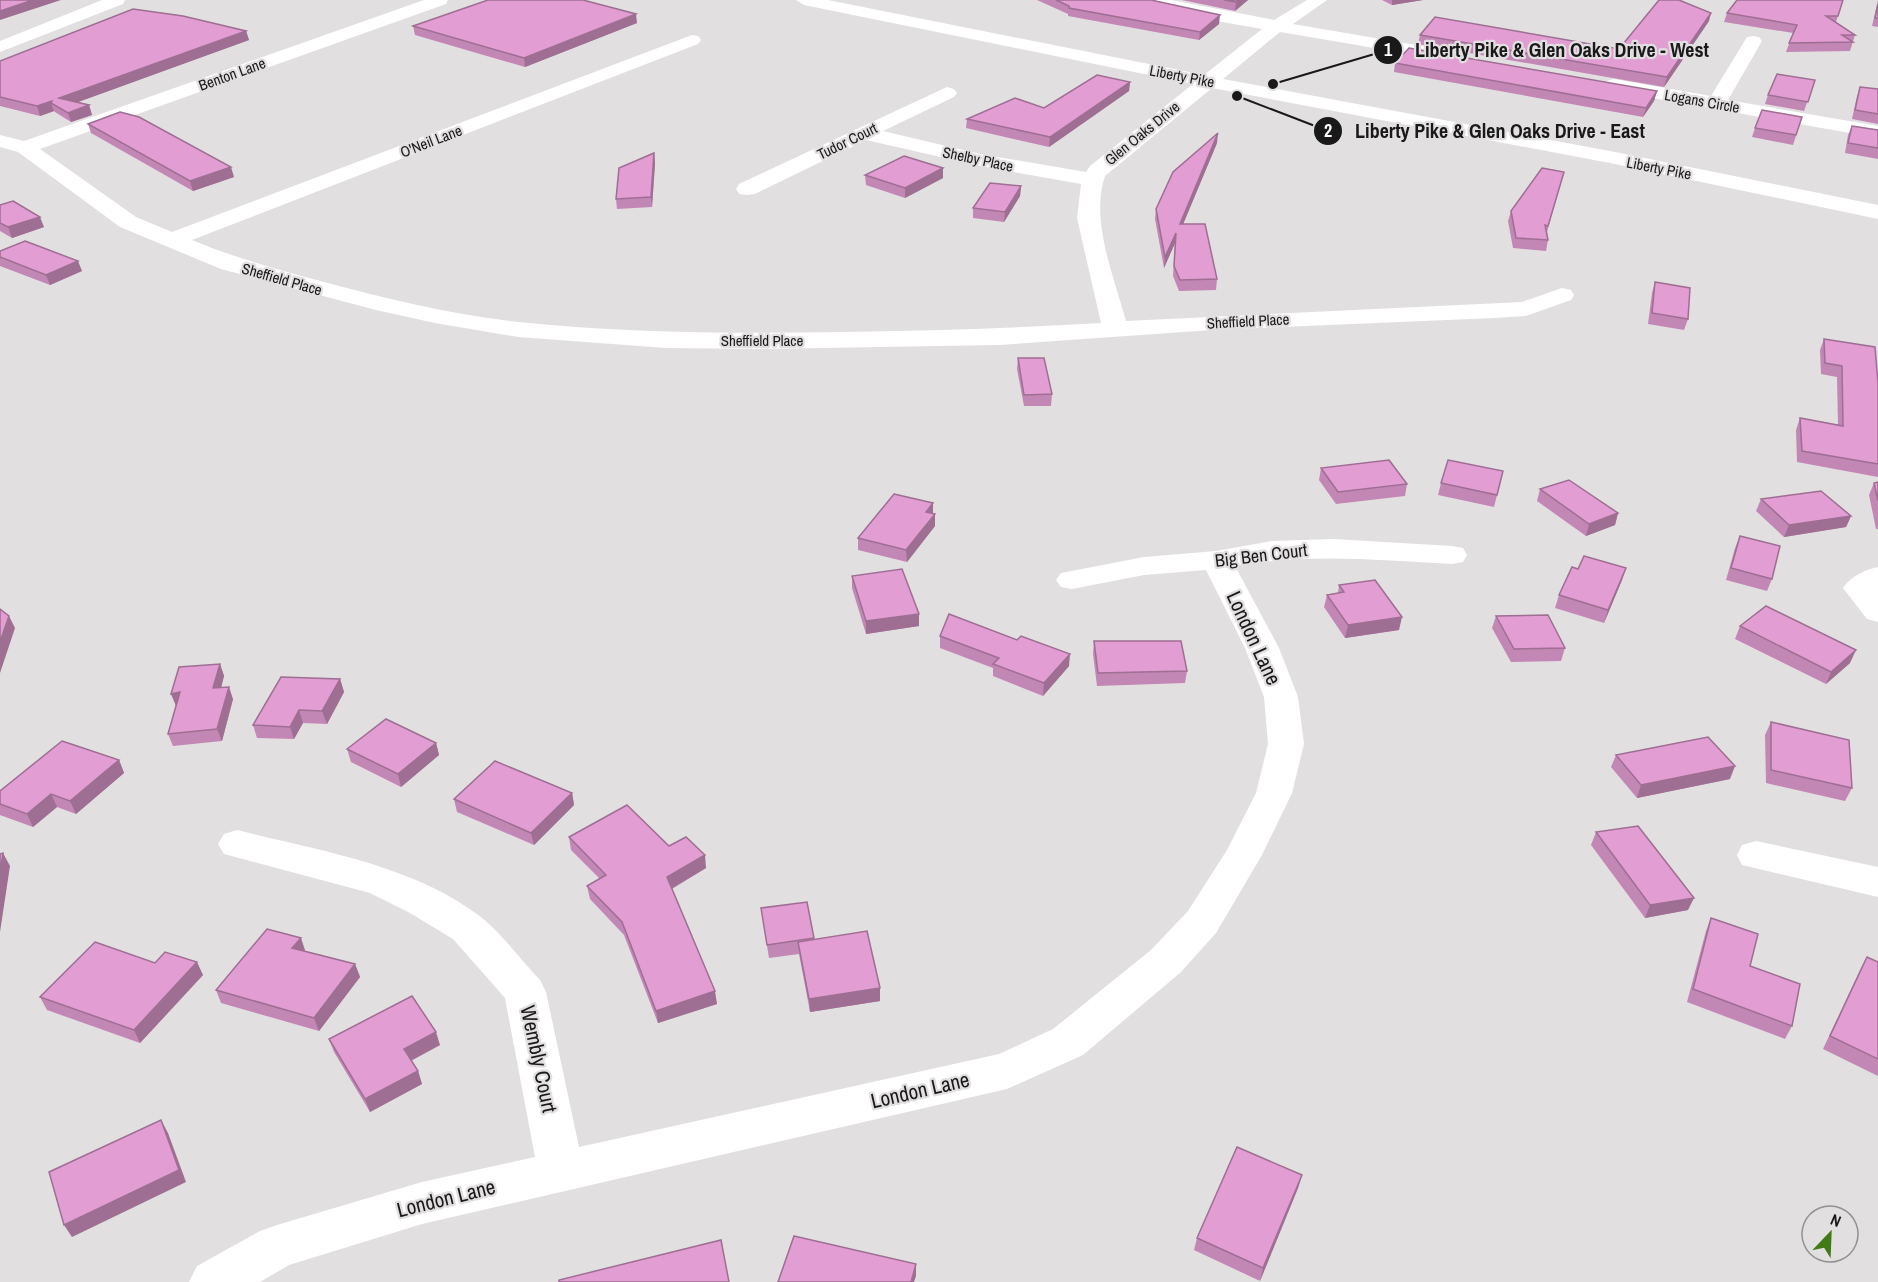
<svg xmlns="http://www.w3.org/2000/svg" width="1878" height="1282" font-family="'Archivo Narrow',sans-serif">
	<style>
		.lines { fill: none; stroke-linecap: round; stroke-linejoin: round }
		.minor { fill: #fff; fill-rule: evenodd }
		.wall { fill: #c287b5 }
		.shaded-wall { fill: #9e6e93 }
		.building { fill: #e29dd2; stroke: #9e6e93; stroke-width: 1.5 }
		.labels { text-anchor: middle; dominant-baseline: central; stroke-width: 4.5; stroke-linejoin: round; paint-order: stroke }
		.far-street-label { font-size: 15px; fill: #1a191a; stroke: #e2dfe1 }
		.street-label { font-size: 18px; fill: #1a191a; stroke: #e2dfe1 }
		.near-street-label { font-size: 21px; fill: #1a191a; stroke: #e2dfe1 }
		.leader { fill: none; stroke: #1a191a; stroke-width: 2 }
		.callout-dot { fill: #1a191a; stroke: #e2dfe1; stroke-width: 2 }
		.mark-label { font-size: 18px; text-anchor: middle; font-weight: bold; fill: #fff }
		.callout-label { font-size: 20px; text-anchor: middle; font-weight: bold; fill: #1a191a; stroke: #e2dfe1; stroke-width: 4.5; stroke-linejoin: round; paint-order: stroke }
	</style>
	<rect width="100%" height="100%" fill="#e2dfe1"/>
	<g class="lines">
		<g class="minor">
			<polygon points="102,0 125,0 123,4 0,52 0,41"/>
			<path d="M424,0H448L446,4L40,149L136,217L172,232L692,35L698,36L701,40L698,44L192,240C235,258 279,270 324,282C388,299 453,315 519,322C626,333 734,334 842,332C929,331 1015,328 1101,323L1077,218L1081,184L980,166L866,140L755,194L747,195L739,194L736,189L739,184L947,87L954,89L957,93L954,97L883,131L980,154L1086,172L1090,166L1193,84L804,5L796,0H828L1204,75L1262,29L1211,20L1144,4L1142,0H1171L1274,20L1307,0H1327L1293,24L1451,51L1457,52L1460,56L1457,60L1451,61L1280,32L1223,79L1610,151L1878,205V219L1610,163L1212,88L1105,176C1090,220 1114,277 1126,321L1522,302L1562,288L1571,290L1574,295L1571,300L1526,316L1494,318L1212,330L999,345L759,349L666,348L518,337L435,323L376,310L221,269L120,227L18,152L0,147V135L24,141Z"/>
			<polygon points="1753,36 1759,37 1762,41 1728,100 1878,126 1878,138 1614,91 1607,89 1605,85 1607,81 1614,79 1711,96 1747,37"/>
			<path d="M1334,539L1452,546L1463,548L1467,555L1463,562L1452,564C1379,560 1307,553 1235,566L1279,648L1298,697L1304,744L1292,793L1262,855L1216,933L1181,972L1083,1055L1007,1089L422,1224L289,1265L260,1282H189L197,1266L260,1231L277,1225L422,1182L535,1157L505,998L453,939L410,913L370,893L224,854L218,844L224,834L237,830C317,850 414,865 481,917C500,932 522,961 540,980L546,992L579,1147L999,1054L1053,1029L1151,950L1188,911L1227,850L1256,793L1268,744L1264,697L1245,648L1206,570L1144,575L1072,589L1061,587L1056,580L1061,573L1144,557L1216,551L1272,541Z"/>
			<path d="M1878,567V622L1867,619L1843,588C1851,576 1865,570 1878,567Z"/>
			<polygon points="1756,841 1878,867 1878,897 1742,865 1737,855 1742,845"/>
		</g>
	</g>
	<g class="wall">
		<polygon points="1037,0 1151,0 1219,24 1199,40 1068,16 1068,14"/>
		<polygon points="1182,0 1248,0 1235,11"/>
		<polygon points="1382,0 1423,0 1392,5"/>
		<polygon points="1843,0 1836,22 1855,35 1850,51 1786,52 1793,33 1724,22 1727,13"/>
		<polygon points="1878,0 1878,27 1872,26"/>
		<polygon points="1709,21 1664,87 1418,44 1420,35 1619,49"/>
		<polygon points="637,23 525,67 415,35 413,26"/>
		<polygon points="246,31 249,40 77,102 89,105 92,115 71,122 55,112 54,111 40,116 0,106 0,61"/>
		<polygon points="1395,63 1657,91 1654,101 1643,117 1394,72"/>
		<polygon points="1815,80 1804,111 1765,104 1768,95"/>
		<polygon points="1130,82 1129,91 1049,147 966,128 967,119 1044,108"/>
		<polygon points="1860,87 1878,89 1878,124 1852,119 1857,96"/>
		<polygon points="1802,117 1793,145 1752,137 1755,128"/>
		<polygon points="88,124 234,177 193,191 91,133"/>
		<polygon points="1852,126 1878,130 1878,159 1845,153 1848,135"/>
		<polygon points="1217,143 1183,224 1217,279 1216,290 1179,291 1173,276 1175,243 1164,268 1155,219 1156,209"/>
		<polygon points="654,153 655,163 652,207 617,209 616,199"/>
		<polygon points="943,168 943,178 905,198 866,185 865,175"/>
		<polygon points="1564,172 1547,232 1548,240 1546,251 1513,248 1508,221 1511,211"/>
		<polygon points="1021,186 1020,196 1004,222 973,218 973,208"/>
		<polygon points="0,205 44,227 12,238 0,231"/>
		<polygon points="0,251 82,271 50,285 0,266"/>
		<polygon points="1655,282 1688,319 1684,330 1648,324 1652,293"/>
		<polygon points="1824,339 1878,383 1878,477 1797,462 1796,430 1800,418 1838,425 1837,377 1821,374 1820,350"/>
		<polygon points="1018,358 1052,394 1051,406 1024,406 1017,369"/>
		<polygon points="1321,468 1407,484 1405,496 1336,504 1319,480"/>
		<polygon points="1503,471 1494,507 1438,495 1441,483"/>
		<polygon points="1878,482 1878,529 1876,529 1869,495 1874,483"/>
		<polygon points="1540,489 1618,513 1615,525 1586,536 1537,501"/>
		<polygon points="1761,499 1851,516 1846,527 1784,537 1756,511"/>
		<polygon points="933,503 933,513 935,526 907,562 858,550 858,538"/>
		<polygon points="1740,536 1772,579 1767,591 1726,580 1735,548"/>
		<polygon points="1626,568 1622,580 1604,623 1555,608 1559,595 1578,569"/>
		<polygon points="852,576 919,626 866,634 852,588"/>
		<polygon points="1339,585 1399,630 1345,638 1324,607 1327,595 1338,593"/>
		<polygon points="1496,616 1565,648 1561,661 1511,662 1492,628"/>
		<polygon points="1740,626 1850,663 1826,684 1735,639"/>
		<polygon points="940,636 1017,640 1069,666 1043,696 993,676 993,668 940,648"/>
		<polygon points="1094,641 1187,671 1185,683 1097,686 1093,654"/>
		<polygon points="220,664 224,676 221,687 233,699 222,741 173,746 168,734"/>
		<polygon points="340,679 344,692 327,724 303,723 294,739 257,738 253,725"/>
		<polygon points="1771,722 1852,788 1845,801 1766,783 1765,735"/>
		<polygon points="436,743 439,755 401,787 351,762 347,749"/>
		<polygon points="1616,755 1730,779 1637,798 1611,767"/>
		<polygon points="119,760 124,773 76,814 57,807 33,827 0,815 0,791"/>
		<polygon points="572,793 574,805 534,845 457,812 454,799"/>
		<polygon points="1596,832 1688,910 1645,918 1591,845"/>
		<polygon points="569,837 669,846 706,868 672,889 717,1004 658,1023 624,935 590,899 587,886 600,879 571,850"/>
		<polygon points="761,908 814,939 880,1001 810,1012 799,954 769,958"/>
		<polygon points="1711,918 1750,966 1792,1026 1785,1039 1687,1002 1706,931"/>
		<polygon points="305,950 305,951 355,964 360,977 319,1031 221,1003 216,990"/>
		<polygon points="1867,957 1878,962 1878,1076 1823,1049 1860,970"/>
		<polygon points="155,963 203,975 140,1043 47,1010 40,997"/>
		<polygon points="329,1039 440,1045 411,1061 418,1071 422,1084 370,1112 334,1052"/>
		<polygon points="1302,1175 1298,1188 1260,1281 1194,1250 1197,1238"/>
	</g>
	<g class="shaded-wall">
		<polygon points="33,0 61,0 0,20 0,11"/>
		<polygon points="1239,0 1248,0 1235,11 1236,2"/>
		<polygon points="1392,0 1423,0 1392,5"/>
		<polygon points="1711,13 1709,21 1664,87 1667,77"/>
		<polygon points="636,14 637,23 525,67 524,58"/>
		<polygon points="1220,15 1219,24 1199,40 1200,32"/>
		<polygon points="246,31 249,40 62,108 59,98"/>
		<polygon points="1130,82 1129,91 1049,147 1050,137"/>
		<polygon points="1657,91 1654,101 1643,117 1646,108"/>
		<polygon points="52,101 51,103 54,111 40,116 37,106"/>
		<polygon points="89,105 92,115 71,122 68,113"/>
		<polygon points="1218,133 1217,143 1179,234 1180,224"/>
		<polygon points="654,153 655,163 652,207 651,197"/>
		<polygon points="231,167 234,177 193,191 190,181"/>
		<polygon points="943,168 943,178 905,198 905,188"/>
		<polygon points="1021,186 1020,196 1004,222 1005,212"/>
		<polygon points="40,217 44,227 12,238 8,227"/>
		<polygon points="1176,233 1175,243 1164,268 1165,257"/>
		<polygon points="78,261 82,271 50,285 46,275"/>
		<polygon points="933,503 933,515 926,512"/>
		<polygon points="1618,513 1615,525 1586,536 1589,524"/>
		<polygon points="935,514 935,526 907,562 906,550"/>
		<polygon points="1851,516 1846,527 1784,537 1789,525"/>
		<polygon points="1626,568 1622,580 1604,623 1608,610"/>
		<polygon points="919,614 919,626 866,634 866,621"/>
		<polygon points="9,616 15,628 0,673 0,642"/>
		<polygon points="1402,617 1399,630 1345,638 1348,625"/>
		<polygon points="1856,650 1850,663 1826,684 1831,672"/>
		<polygon points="1070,654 1069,666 1043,696 1044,683"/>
		<polygon points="220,664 224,676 218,700 213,688"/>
		<polygon points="340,679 344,692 327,724 322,711"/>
		<polygon points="229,687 233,699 222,741 217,729"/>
		<polygon points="180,692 176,706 171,694"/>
		<polygon points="299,710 303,723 294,739 290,727"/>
		<polygon points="436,743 439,755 401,787 398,774"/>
		<polygon points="119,760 124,773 76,814 70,801"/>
		<polygon points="1735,766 1730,779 1637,798 1641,785"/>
		<polygon points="572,793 574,805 534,845 531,833"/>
		<polygon points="51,794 57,807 33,827 27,814"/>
		<polygon points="3,853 10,866 0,932 0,873"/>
		<polygon points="705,855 706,868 669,890 667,877"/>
		<polygon points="1694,898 1688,910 1645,918 1650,905"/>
		<polygon points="301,938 305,950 297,961 292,948"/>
		<polygon points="197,962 203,975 140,1043 134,1030"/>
		<polygon points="355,964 360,977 319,1031 314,1018"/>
		<polygon points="880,988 880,1001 810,1012 809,999"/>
		<polygon points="715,991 717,1004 658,1023 656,1011"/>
		<polygon points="436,1032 440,1045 408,1062 404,1049"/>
		<polygon points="418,1071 422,1084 370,1112 365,1099"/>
		<polygon points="161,1120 168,1133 186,1182 72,1237 64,1225"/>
		<polygon points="1302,1175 1298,1188 1260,1281 1263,1268"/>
		<polygon points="916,1264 916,1276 914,1282 911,1282"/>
	</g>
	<g class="building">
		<polygon points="0,0 33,0 0,11"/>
		<polygon points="488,0 583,0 636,14 524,58 413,26"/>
		<polygon points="1056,0 1151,0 1220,15 1200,32 1069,8 1069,6"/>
		<polygon points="1224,0 1239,0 1236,2"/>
		<polygon points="1659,0 1679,0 1711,13 1667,77 1420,35 1435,17 1619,49"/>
		<polygon points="1737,0 1843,0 1838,16 1826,16 1855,35 1842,35 1853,42 1789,43 1797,25 1727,13"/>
		<polygon points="1878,4 1878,18 1875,18"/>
		<polygon points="133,9 183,16 246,31 59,98 89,105 68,113 51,103 52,101 37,106 0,97 0,61"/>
		<polygon points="1409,48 1657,91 1646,108 1395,63"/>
		<polygon points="1777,74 1815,80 1808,102 1768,95"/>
		<polygon points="1097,75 1130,82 1050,137 967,119 1015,98 1044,108"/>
		<polygon points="1860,87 1878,89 1878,114 1855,110"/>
		<polygon points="1762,110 1802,117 1796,135 1755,128"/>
		<polygon points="120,112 139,117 231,167 190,181 88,124"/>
		<polygon points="1852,126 1878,130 1878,148 1848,143"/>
		<polygon points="1218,133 1180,224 1205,224 1217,279 1180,280 1174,266 1176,233 1165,257 1156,209 1173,172"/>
		<polygon points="654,153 651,197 616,199 619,168"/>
		<polygon points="904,156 943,168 905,188 865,175"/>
		<polygon points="1542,168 1564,172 1548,226 1545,225 1548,240 1516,238 1511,211"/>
		<polygon points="990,183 1021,186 1005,212 973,208"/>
		<polygon points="13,201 40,217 8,227 0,223 0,205"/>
		<polygon points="25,241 78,261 46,275 0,257 0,251"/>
		<polygon points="1655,282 1690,288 1688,319 1652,313"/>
		<polygon points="1824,339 1875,347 1878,383 1878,464 1802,451 1800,418 1843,426 1842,366 1825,363"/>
		<polygon points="1018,358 1044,358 1052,394 1024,395"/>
		<polygon points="1389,460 1407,484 1338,492 1321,468"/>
		<polygon points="1448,460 1503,471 1497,495 1441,483"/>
		<polygon points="1569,480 1618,513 1589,524 1540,489"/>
		<polygon points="1878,482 1878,501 1874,483"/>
		<polygon points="1821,491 1851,516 1789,525 1761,499"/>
		<polygon points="894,494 933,503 926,512 935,514 906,550 858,538"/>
		<polygon points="1740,536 1780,546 1772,579 1731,568"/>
		<polygon points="1584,556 1626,568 1608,610 1559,595 1572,567 1578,569"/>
		<polygon points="902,569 919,614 866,621 852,576"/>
		<polygon points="1375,580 1402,617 1348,625 1327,595 1344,592 1339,585"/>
		<polygon points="1766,606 1856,650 1831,672 1740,626"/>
		<polygon points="0,609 9,616 0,642"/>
		<polygon points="949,614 1017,640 1021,636 1070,654 1044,683 993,664 999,658 940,636"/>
		<polygon points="1548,615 1565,648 1514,649 1496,616"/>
		<polygon points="1094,641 1181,641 1187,671 1098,673"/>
		<polygon points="220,664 213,688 229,687 217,729 168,734 180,692 171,694 179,667"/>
		<polygon points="281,677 340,679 322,711 299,710 290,727 253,725"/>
		<polygon points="386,719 436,743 398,774 347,749"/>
		<polygon points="1771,722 1849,740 1852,788 1771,770"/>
		<polygon points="1708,737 1735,766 1641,785 1616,755"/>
		<polygon points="62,741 119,760 70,801 51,794 27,814 0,804 0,791"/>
		<polygon points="495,761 572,793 531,833 454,799"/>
		<polygon points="627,805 669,846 686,837 705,855 667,877 715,991 656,1011 622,922 587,886 606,875 569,837"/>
		<polygon points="1638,826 1694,898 1650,905 1596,832"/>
		<polygon points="3,853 0,873 0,854"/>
		<polygon points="807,902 814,938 767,945 761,908"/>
		<polygon points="1711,918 1758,934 1750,966 1800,984 1792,1026 1693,989"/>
		<polygon points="267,929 301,938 292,948 355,964 314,1018 216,990"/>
		<polygon points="867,931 880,988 809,999 798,942"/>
		<polygon points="95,942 155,963 165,952 197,962 134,1030 40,997"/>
		<polygon points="1867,957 1878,962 1878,1059 1830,1036"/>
		<polygon points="412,996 436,1032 404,1049 418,1071 365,1099 329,1039"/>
		<polygon points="161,1120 179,1170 64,1225 49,1172"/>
		<polygon points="1237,1147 1302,1175 1263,1268 1197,1238"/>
		<polygon points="794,1236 916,1264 911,1282 778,1282"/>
		<polygon points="721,1240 729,1282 559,1282 559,1280"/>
	</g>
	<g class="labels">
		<g class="far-street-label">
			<text transform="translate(232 74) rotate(-20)">Benton Lane</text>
			<text transform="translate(1182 76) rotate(11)">Liberty Pike</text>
			<text transform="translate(1702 101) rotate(10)">Logans Circle</text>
			<text transform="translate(1142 133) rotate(-39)">Glen Oaks Drive</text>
			<text transform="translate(431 141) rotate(-21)">O'Neil Lane</text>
			<text transform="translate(847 141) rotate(-26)">Tudor Court</text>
			<text transform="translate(978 159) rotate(12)">Shelby Place</text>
			<text transform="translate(1659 168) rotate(11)">Liberty Pike</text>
			<text transform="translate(282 279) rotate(16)">Sheffield Place</text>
			<text transform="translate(1248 321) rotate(-3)">Sheffield Place</text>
			<text x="762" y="340">Sheffield Place</text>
		</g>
		<g class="street-label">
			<text transform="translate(1261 555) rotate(-7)">Big Ben Court</text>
		</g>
		<g class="near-street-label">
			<text transform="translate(1254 638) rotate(65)">London Lane</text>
			<text transform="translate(539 1059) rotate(78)">Wembly Court</text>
			<text transform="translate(920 1090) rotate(-13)">London Lane</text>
			<text transform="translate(446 1198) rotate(-14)">London Lane</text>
		</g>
	</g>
	<path class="leader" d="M1273 84L1388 50M1237 96L1328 131"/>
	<g class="callout-dot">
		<circle cx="1273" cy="84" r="6"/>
		<circle cx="1237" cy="96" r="6"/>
		<circle cx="1388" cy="50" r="15"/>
		<circle cx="1328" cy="131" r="15"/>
	</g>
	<g class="mark-label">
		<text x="1388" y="56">1</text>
		<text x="1328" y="137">2</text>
	</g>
	<g class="callout-label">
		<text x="1562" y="57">Liberty Pike &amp; Glen Oaks Drive - West</text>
		<text x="1500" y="138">Liberty Pike &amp; Glen Oaks Drive - East</text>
	</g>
	<g transform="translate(1830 1234) rotate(23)"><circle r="28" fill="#e2dfe1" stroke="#929091" stroke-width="1.5"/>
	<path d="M0-4.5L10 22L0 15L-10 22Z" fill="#417b15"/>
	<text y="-9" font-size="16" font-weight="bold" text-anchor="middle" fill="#1a191a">N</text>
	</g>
</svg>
